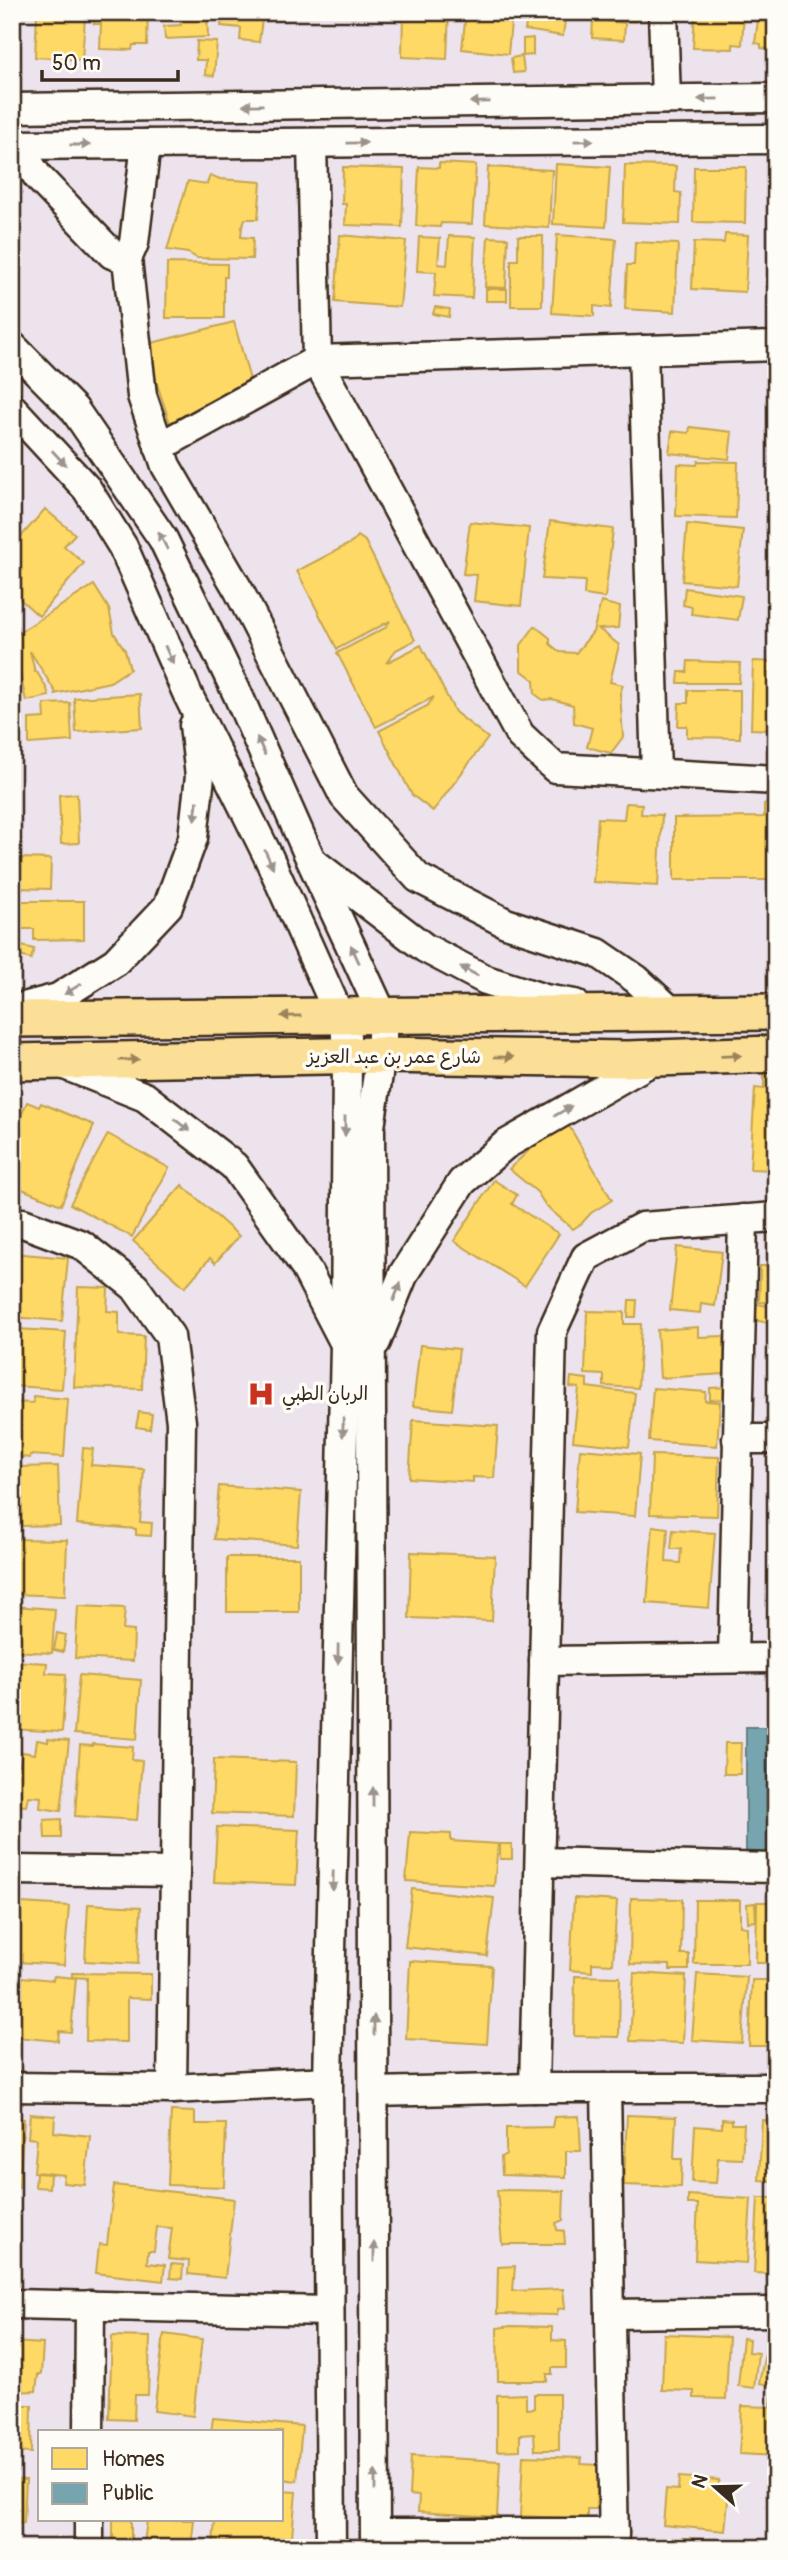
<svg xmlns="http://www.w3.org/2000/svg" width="788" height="2560" font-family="Pangolin,'Playpen Sans Arabic',sans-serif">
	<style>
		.homes { fill: #ffd966; stroke: #c4a450; stroke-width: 2 }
		.public { fill: #76a5af; stroke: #648084; stroke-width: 2 }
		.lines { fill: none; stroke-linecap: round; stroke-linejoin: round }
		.minor-casing { stroke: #3b2a1e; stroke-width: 33 }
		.major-casing { stroke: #3b2a1e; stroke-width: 40 }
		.minor { stroke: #fdfcf7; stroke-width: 28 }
		.major { stroke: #fbdf96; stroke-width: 35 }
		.oneway { fill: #9c938a }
		.oneway2 { fill: #9b845a }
		.labels { text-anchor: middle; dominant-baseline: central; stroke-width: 7; stroke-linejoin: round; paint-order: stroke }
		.street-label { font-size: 19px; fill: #3b2a1e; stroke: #fdfcf7 }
		.poi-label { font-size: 19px; fill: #3b2a1e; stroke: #fdfcf7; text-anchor: start }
	</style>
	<rect width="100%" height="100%" fill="#ede3ec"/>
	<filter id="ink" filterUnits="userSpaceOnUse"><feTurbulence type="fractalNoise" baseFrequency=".0143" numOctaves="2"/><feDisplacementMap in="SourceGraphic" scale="14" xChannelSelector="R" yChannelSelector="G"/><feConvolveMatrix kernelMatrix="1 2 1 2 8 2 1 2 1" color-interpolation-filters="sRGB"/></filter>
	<g filter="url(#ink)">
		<g class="homes">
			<polygon points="94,12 116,12 116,17 124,17 124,12 148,12 147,45 133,45 132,50 100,49 101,24 94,24"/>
			<polygon points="166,12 207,12 208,37 165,39 164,26 181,25 180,13"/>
			<polygon points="223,12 263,12 259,42 240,40 241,28 221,26"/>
			<polygon points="403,12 449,12 447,59 402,57"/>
			<polygon points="466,12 512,12 508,54 462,49"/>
			<polygon points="528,12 566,12 563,36 525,30"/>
			<polygon points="587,12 637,12 636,22 587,18"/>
			<polygon points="695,12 744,12 742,45 733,44 733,49 693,48"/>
			<polygon points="759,12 776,12 776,51 761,48 761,44 755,43"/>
			<polygon points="37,14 85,17 82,60 35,57"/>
			<polygon points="593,20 625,23 624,40 592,38"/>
			<polygon points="533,38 533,55 523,56 523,39"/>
			<polygon points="197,41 217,42 214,76 205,75 206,60 196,60"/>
			<polygon points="522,56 524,72 513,73 511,58"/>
			<polygon points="439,163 476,165 472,224 441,223 440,227 416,226 419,167 439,168"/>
			<polygon points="556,164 610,167 606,227 553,224"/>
			<polygon points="625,165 676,166 675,192 681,193 680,224 623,222"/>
			<polygon points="343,167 404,169 402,227 345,225 346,204 342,204"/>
			<polygon points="488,167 552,170 549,228 485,224"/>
			<polygon points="694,167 746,167 745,223 693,222"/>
			<polygon points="210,175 220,179 261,182 258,219 245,219 242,227 241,237 253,238 252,259 197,258 188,253 167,250 188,181 207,184"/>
			<polygon points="725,234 748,235 745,292 692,289 694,242 724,243"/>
			<polygon points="340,235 406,241 400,307 335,302"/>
			<polygon points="557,235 616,239 611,308 594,306 594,316 552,313"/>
			<polygon points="449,236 475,237 472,298 434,296 436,272 417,271 419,237 440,238 438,264 447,265"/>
			<polygon points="518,236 543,236 542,306 511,306 511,260 518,260"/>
			<polygon points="488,237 508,238 506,288 485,287"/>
			<polygon points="635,242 678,244 675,312 625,309 627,265 634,265"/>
			<polygon points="167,263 227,264 227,277 224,277 224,318 166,318"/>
			<rect x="486" y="289" width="21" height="12"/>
			<polygon points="435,307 450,309 449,317 433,314"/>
			<polygon points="234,322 250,380 170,423 144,345"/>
			<polygon points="690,427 732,432 729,459 669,453 672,431 689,433"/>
			<polygon points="698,461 738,462 736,518 676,516 678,464 697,465"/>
			<polygon points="45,509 75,534 64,546 84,563 39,616 12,592 12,547"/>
			<polygon points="550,521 613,529 605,598 584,595 585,581 542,579"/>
			<polygon points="470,522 529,528 521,606 474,601 477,575 463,574"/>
			<polygon points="687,524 743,530 737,586 682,581"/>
			<polygon points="358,536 365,541 415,640 396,650 386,663 421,645 455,712 488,738 433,811 412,795 379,731 427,706 434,697 376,727 337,653 385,628 390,621 337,649 297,571 353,542"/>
			<polygon points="94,585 109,609 114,633 125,650 130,669 110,682 54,694 56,693 30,651 35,672 37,672 47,689 49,696 26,701 12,637"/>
			<polygon points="685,588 742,596 738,620 691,614 692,607 683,605"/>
			<polygon points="601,602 620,607 618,628 599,629 619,645 610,682 623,685 620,693 623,737 611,753 587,747 592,728 574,723 573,705 552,699 543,700 535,694 534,680 521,670 521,645 535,626 550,638 550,644 560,652 576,653 593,632"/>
			<polygon points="688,661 740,663 739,683 678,683 679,672 687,672"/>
			<polygon points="753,661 776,662 773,730 751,729"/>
			<polygon points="688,690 740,690 740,738 687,737 687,726 678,726 679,703 688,703"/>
			<polygon points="140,694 142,728 76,732 74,698"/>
			<polygon points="70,703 72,741 29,744 29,719 45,718 44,704"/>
			<polygon points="77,794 79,843 61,844 59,795"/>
			<polygon points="626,803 642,804 641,814 662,815 658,886 593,882 598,818 624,819"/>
			<polygon points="776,803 776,880 674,880 674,818 764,817 764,804"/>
			<polygon points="20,858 51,859 50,889 18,888"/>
			<polygon points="20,901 84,901 84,939 34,940 34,929 19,929"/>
			<polygon points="14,944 34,949 31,959 12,954"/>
			<polygon points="764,1070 776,1071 776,1170 750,1169 755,1088 764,1089"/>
			<polygon points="27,1102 39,1107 41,1103 94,1125 61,1205 12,1185 12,1136"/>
			<polygon points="568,1124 612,1200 591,1213 582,1223 573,1229 546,1206 537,1192 509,1169 540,1140"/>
			<polygon points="108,1134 169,1168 132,1237 70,1204"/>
			<polygon points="494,1180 517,1195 512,1204 559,1234 525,1286 454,1241"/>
			<polygon points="182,1185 239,1236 215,1263 210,1258 185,1287 133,1241"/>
			<polygon points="769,1243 776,1244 776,1303 759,1302 760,1266 768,1266"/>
			<polygon points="677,1247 722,1252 715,1306 701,1304 700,1313 670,1310"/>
			<polygon points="12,1253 68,1258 62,1321 12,1317"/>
			<polygon points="78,1287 108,1288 107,1311 119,1312 119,1335 144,1336 142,1389 74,1387"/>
			<polygon points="629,1300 637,1300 636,1317 628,1317"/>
			<polygon points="752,1303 773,1307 769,1323 749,1319"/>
			<polygon points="587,1311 624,1312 624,1324 641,1324 638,1388 604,1386 604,1375 585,1374"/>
			<polygon points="12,1322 19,1323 18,1329 66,1332 62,1389 12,1386"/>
			<polygon points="698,1327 698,1337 724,1336 725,1374 660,1378 657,1330"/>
			<polygon points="420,1345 459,1349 452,1410 413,1406"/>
			<polygon points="571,1377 587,1379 587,1387 635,1393 629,1447 573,1441 579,1388 570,1387"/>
			<polygon points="727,1387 727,1399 710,1400 710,1388"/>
			<polygon points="653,1388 706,1392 705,1401 720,1402 717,1446 649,1441"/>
			<polygon points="33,1396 68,1399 64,1457 30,1455 30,1458 12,1456 12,1402 33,1403"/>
			<polygon points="139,1412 152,1414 150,1429 136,1427"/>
			<polygon points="413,1420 498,1426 494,1478 473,1477 473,1482 409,1478"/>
			<polygon points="83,1448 93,1449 91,1465 144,1469 140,1522 152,1523 151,1536 136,1535 136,1529 77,1524"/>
			<polygon points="580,1449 640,1454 635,1516 575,1512"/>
			<polygon points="652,1455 719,1457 717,1516 650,1514"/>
			<polygon points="58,1466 60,1525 21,1526 19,1467"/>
			<polygon points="219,1486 301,1492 297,1545 214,1539"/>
			<polygon points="653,1526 668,1528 666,1562 680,1563 681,1549 671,1549 673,1530 715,1533 709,1608 647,1603"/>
			<polygon points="12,1539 67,1540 65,1596 12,1594"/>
			<polygon points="411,1552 495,1556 492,1621 409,1618"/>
			<rect x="227" y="1557" width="72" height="55"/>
			<polygon points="12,1606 55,1609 52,1653 12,1651"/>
			<polygon points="78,1606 125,1608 123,1630 134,1631 133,1661 75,1658"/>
			<polygon points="57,1633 66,1635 63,1652 54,1650"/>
			<polygon points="12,1661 47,1663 46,1673 66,1674 62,1732 12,1729"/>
			<polygon points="79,1675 141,1680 137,1739 74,1734"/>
			<polygon points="48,1739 69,1741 61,1811 40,1808 41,1797 28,1796 26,1806 12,1805 12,1764 20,1765 22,1752 35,1754 37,1740 48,1742"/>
			<polygon points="725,1743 741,1743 740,1774 724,1774"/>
			<polygon points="93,1744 133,1747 132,1760 142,1761 137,1820 75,1816 80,1745 93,1746"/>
			<polygon points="214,1759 296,1762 294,1816 212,1813"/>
			<polygon points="61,1819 61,1838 45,1838 44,1820"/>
			<polygon points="217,1827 299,1830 296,1885 214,1882"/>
			<polygon points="410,1832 451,1834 451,1841 498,1844 494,1886 406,1881"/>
			<rect x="500" y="1844" width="12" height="15"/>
			<polygon points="412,1889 494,1898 487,1956 405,1947"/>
			<polygon points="574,1898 617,1901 613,1964 592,1963 592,1972 570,1970"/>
			<polygon points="631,1898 682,1899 681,1954 689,1954 689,1970 670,1970 670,1965 630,1964"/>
			<polygon points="695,1900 740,1900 740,1926 747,1927 747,1964 694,1964"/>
			<polygon points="757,1902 769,1902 769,1914 776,1914 776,1963 756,1963"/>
			<polygon points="21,1903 69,1906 64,1965 17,1962"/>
			<polygon points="755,1903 756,1921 748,1922 747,1904"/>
			<polygon points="88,1904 141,1907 138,1964 85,1961"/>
			<polygon points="410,1961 492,1966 487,2044 406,2039"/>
			<polygon points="72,1973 151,1974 151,1999 127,1998 127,2042 86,2041 87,1978 72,1977"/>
			<polygon points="634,1973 686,1976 683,2043 630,2041"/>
			<polygon points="697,1974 747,1977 742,2043 692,2040"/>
			<polygon points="54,1976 76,1978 71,2032 59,2031 58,2041 16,2037 22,1977 53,1980"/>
			<polygon points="575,1976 620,1977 619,2037 574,2036"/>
			<polygon points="752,1980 770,1980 770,1990 776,1990 776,2061 766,2061 767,2046 749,2046"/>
			<polygon points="171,2111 195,2112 195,2124 226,2124 224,2187 168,2185"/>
			<polygon points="30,2114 55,2116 54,2132 90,2136 85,2185 63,2183 64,2175 34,2172 37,2139 28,2138"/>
			<polygon points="627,2115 676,2117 674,2159 682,2159 681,2187 624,2185"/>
			<polygon points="579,2116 581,2151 566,2151 566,2177 502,2175 501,2157 506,2154 506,2128 552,2127 554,2117"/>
			<polygon points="12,2119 24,2119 19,2188 12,2187"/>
			<polygon points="722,2119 732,2120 732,2124 744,2124 742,2159 718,2158 716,2183 692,2182 695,2126 722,2128"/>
			<polygon points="762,2120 776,2121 776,2181 759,2180"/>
			<polygon points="36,2173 50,2174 49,2188 35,2187"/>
			<polygon points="114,2185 234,2199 225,2278 188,2274 189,2261 168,2259 172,2228 157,2227 154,2251 148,2251 147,2263 165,2265 163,2281 96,2273 99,2244 107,2245"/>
			<polygon points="497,2190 564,2191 563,2220 556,2223 557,2230 564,2231 565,2244 502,2244"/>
			<polygon points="688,2195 751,2199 747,2263 695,2260 698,2204 688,2204"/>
			<polygon points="758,2198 776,2198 773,2258 776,2259 776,2274 754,2273"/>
			<polygon points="171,2264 183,2265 182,2279 170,2278"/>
			<polygon points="515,2266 513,2291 563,2289 565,2308 558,2309 557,2315 497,2314 498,2267"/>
			<polygon points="511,2326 552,2327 552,2340 566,2341 566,2368 552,2368 552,2374 547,2374 547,2381 498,2381 497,2328"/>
			<polygon points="164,2334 202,2339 193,2416 154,2411"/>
			<polygon points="664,2334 729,2337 726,2399 694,2398 694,2391 662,2390"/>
			<polygon points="112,2336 150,2337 148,2395 135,2395 134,2420 109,2419"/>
			<polygon points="743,2338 749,2339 748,2352 758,2353 754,2388 738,2386"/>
			<polygon points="768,2339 776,2341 776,2386 759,2383"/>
			<polygon points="12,2342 43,2344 41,2375 38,2375 36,2391 12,2392"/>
			<polygon points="526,2394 526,2409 534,2408 534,2394 559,2394 559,2450 535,2450 534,2434 520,2435 520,2450 497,2451 497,2395"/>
			<polygon points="772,2396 776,2396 776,2456 739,2454 742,2406 771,2407"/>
			<polygon points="12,2405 32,2405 31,2453 12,2452"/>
			<polygon points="213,2418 302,2426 297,2481 282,2479 282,2432 211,2432"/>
			<polygon points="411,2456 500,2461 497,2517 418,2512 419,2496 409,2495"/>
			<polygon points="523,2456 582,2458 581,2464 599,2465 596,2509 587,2509 587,2519 520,2516"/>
			<polygon points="679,2477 719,2480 718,2489 729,2490 725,2531 663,2525 666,2489 678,2490"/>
			<polygon points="12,2479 26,2480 24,2523 12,2523"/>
			<polygon points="282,2491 296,2492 291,2548 213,2544 215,2520 282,2520"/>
			<rect x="113" y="2520" width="18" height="21"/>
			<polygon points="147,2520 194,2520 191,2548 144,2543"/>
			<polygon points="681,2538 725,2540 725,2548 680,2548"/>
			<polygon points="744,2539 776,2542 776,2548 743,2548"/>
		</g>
		<rect class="public" x="746" y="1727" width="30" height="125"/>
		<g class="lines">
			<defs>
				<g id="minor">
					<polyline points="663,12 666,99"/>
					<polyline points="12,108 776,98"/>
					<polyline points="312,143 317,360 520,735 555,768 776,780"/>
					<polyline points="146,144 134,243 127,259 142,396 166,466 239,591 344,796 418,878 506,923 598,953 636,979 673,1013"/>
					<polyline points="12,145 776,139"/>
					<polyline points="13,145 24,156 38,177 112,254 127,259"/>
					<polyline points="12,346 74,409 163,539 238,695 311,860 383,1016 381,1055 370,1127 375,2548"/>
					<polyline points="643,350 656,773"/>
					<polyline points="12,408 87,489 123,547 188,695 268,856 336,1008 345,1016 347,1057 345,1345 328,2081 331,2548"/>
					<polyline points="159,447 317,360 776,346"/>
					<polyline points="313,862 425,948 486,980 545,999 575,1004"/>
					<polyline points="12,1010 58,998 115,962 168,906 193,838 200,776 194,725"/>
					<polyline points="62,1064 145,1097 234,1166 304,1265 343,1340"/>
					<polyline points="12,1223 23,1223 82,1245 135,1287 170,1336 181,1422 172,2089"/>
					<polyline points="376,1342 404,1273 462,1182 505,1145 657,1058"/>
					<polyline points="737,1439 776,1439"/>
					<polyline points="733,1658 743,1219"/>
					<polyline points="544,1661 776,1658"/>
					<polyline points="540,1862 776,1868"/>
					<polyline points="12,1870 175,1872"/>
					<polyline points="12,2087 172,2089 328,2081"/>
					<polyline points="534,2088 552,1331 586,1257 642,1227 776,1217"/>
					<polyline points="606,2088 614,2548"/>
					<polyline points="374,2092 534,2088 776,2088"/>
					<polyline points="12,2304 329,2311"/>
					<polyline points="610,2314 776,2312"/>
					<polyline points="89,2432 90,2305"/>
					<polyline points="376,2533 614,2533"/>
					<polyline points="89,2548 89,2520"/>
				</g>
				<g id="major">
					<polyline points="12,1019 776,1012"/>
					<polyline points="12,1062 381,1055 627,1059 776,1054"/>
				</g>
			</defs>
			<use href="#minor" class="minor-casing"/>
			<use href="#major" class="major-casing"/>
			<use href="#minor" class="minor"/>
			<use href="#major" class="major"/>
		</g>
		<defs><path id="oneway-solid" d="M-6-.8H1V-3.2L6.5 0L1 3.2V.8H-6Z" transform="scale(1.75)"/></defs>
		<g class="oneway">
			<use href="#oneway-solid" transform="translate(708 99) rotate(179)"/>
			<use href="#oneway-solid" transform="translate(480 102) rotate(179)"/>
			<use href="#oneway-solid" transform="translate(253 105) rotate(179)"/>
			<use href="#oneway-solid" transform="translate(584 141) rotate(-1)"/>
			<use href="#oneway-solid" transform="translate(357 143) rotate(-1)"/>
			<use href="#oneway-solid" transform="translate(80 145)"/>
			<use href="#oneway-solid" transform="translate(59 458) rotate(47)"/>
			<use href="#oneway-solid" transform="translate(163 541) rotate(-118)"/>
			<use href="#oneway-solid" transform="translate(169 655) rotate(66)"/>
			<use href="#oneway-solid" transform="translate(261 746) rotate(-114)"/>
			<use href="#oneway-solid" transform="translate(196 811) rotate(97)"/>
			<use href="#oneway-solid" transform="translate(269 859) rotate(65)"/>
			<use href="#oneway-solid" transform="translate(355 954) rotate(-115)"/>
			<use href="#oneway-solid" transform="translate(469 971) rotate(-152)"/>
			<use href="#oneway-solid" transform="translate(73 989) rotate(148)"/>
			<use href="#oneway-solid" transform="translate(563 1111) rotate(-30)"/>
			<use href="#oneway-solid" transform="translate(182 1125) rotate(38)"/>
			<use href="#oneway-solid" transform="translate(345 1126) rotate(90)"/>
			<use href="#oneway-solid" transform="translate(397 1292) rotate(-68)"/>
			<use href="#oneway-solid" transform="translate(343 1427) rotate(91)"/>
			<use href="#oneway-solid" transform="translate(338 1654) rotate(91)"/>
			<use href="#oneway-solid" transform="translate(373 1797) rotate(-90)"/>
			<use href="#oneway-solid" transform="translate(333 1881) rotate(91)"/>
			<use href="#oneway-solid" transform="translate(374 2025) rotate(-90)"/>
			<use href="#oneway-solid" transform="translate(374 2252) rotate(-90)"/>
			<use href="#oneway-solid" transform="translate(375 2480) rotate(-90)"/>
		</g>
		<g class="oneway2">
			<use href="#oneway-solid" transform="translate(291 1016) rotate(179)"/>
			<use href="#oneway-solid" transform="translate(731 1056) rotate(-2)"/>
			<use href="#oneway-solid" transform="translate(504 1057) rotate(1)"/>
			<use href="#oneway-solid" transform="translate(129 1060) rotate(-1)"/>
		</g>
	</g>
	<defs>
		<symbol id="hospital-bare" viewBox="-9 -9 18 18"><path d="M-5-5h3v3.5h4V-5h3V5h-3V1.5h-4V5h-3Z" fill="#c8321e" stroke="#fdfcf7" stroke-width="2.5" paint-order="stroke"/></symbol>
	</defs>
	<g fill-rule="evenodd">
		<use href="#hospital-bare" x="242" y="1375" width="38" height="38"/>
	</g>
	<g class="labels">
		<g class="street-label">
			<text x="394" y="1057">شارع عمر بن عبد العزيز</text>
		</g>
		<g class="poi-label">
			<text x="282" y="1394">الربان الطبي</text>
		</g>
	</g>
	<rect width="788" height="2560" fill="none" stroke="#fdfcf7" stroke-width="42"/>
	<rect x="21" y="21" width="746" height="2518" fill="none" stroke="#3b2a1e" stroke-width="2.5" filter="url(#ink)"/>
	<rect x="38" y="2430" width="245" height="91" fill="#fdfcf7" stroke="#afa8a0" stroke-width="2"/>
	<rect x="52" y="2448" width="35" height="21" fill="#ffd966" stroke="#afa8a0" stroke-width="2"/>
	<text x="102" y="2466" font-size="21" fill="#3b2a1e">Homes</text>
	<rect x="52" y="2483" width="35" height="21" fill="#76a5af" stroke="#afa8a0" stroke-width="2"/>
	<text x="102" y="2500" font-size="21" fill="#3b2a1e">Public</text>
	<g transform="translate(715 2487) rotate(290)" stroke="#fdfcf7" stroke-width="5" paint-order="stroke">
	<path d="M0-5L12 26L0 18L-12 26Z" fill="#3b2a1e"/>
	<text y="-10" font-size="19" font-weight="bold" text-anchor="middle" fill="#3b2a1e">N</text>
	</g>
	<path d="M42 70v10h136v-10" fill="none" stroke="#3b2a1e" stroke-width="3.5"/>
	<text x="52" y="70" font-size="21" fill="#3b2a1e" stroke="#fdfcf7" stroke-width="5" paint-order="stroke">50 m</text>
</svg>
